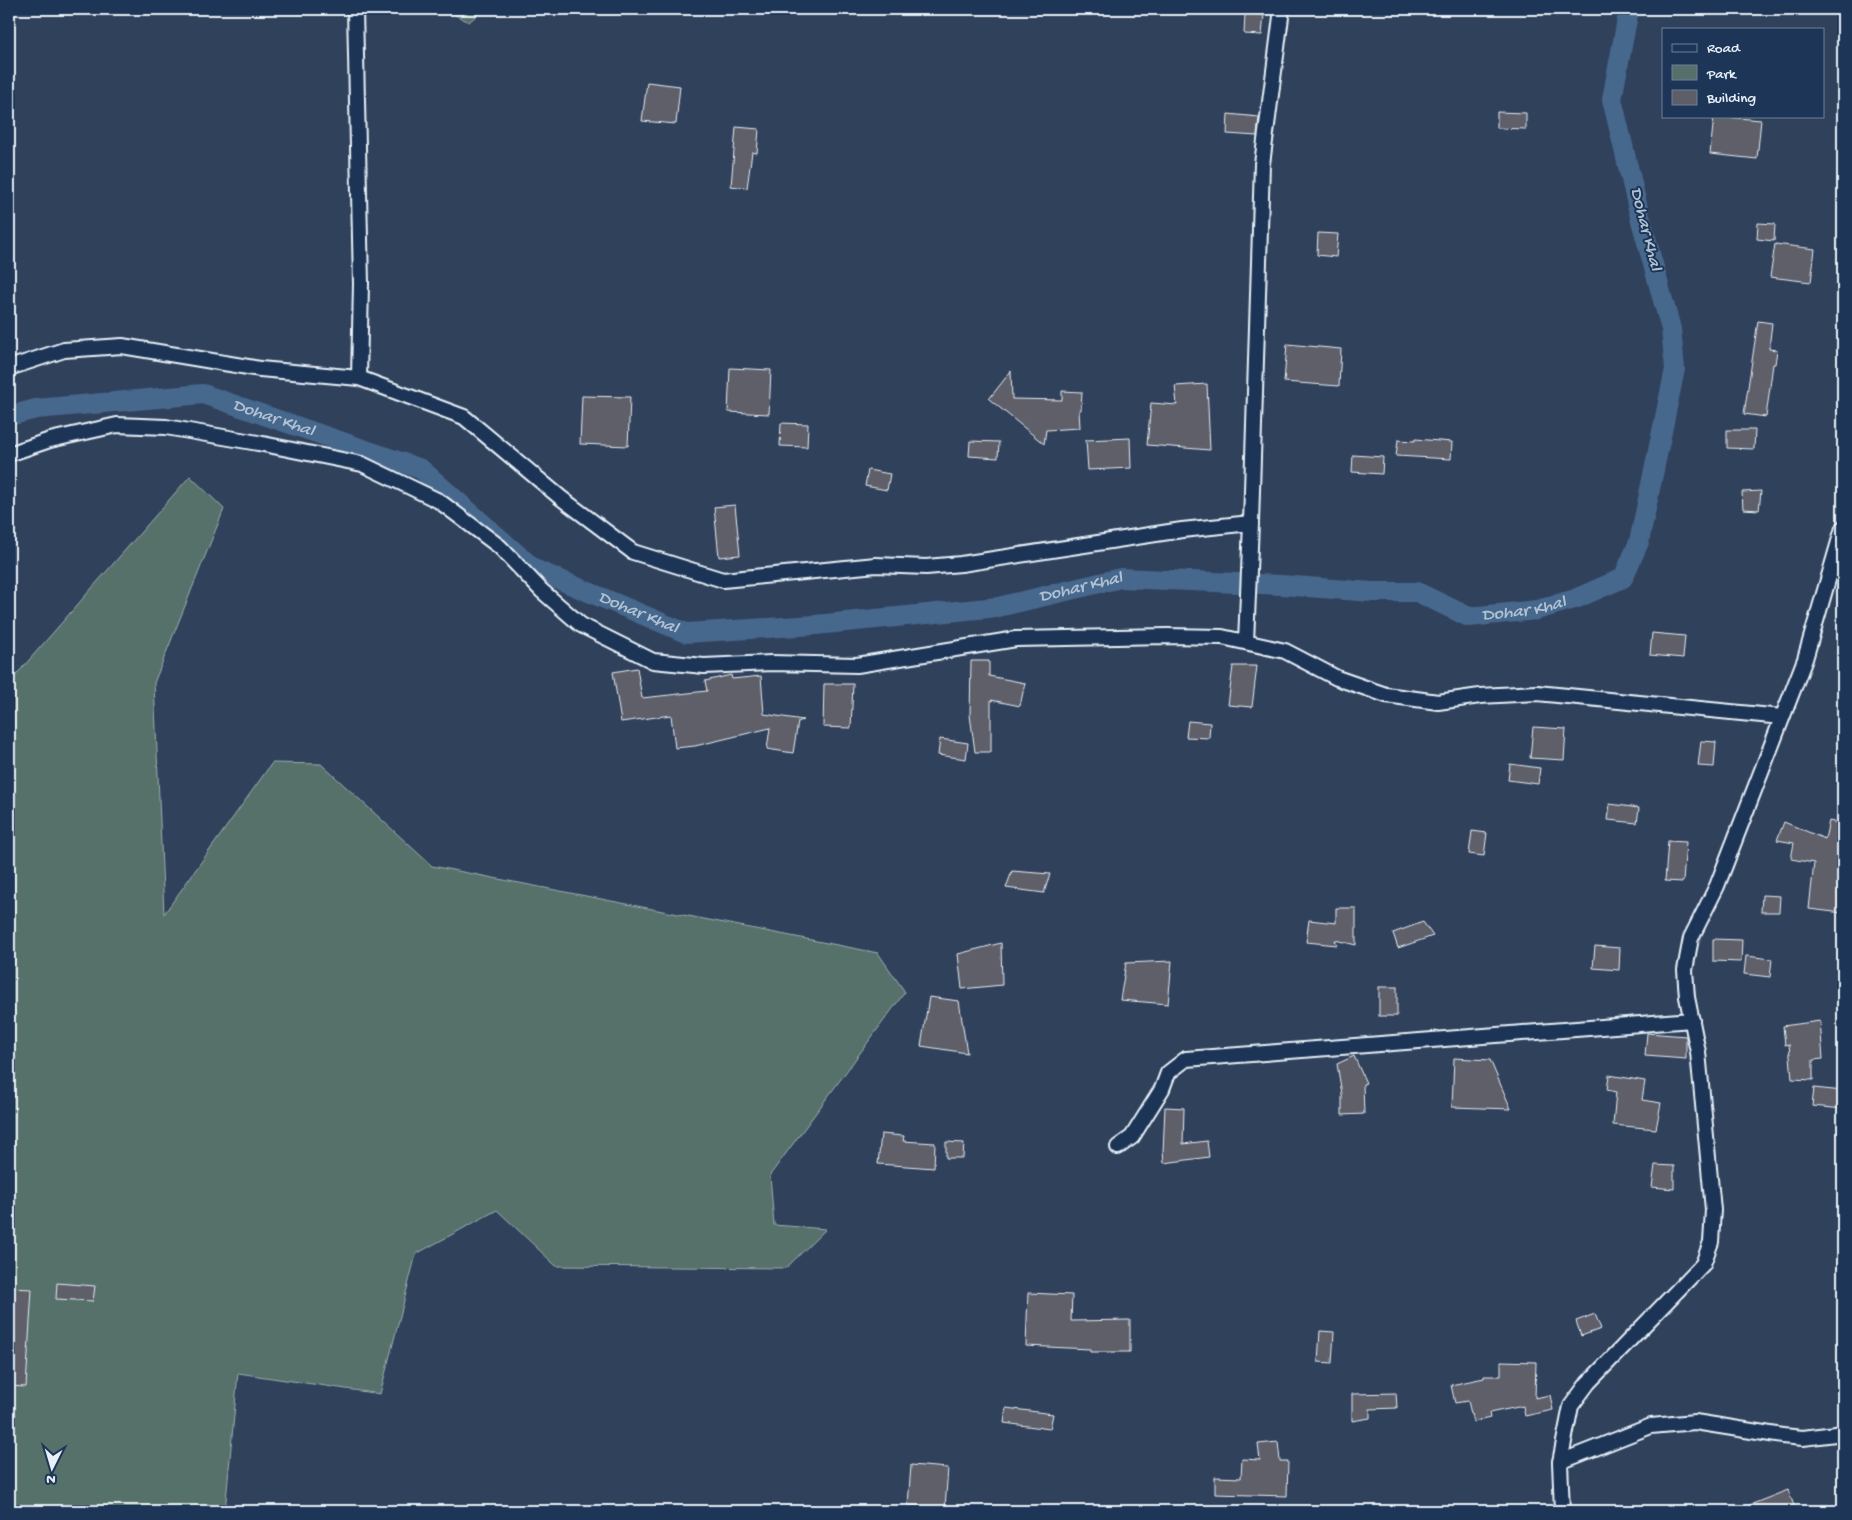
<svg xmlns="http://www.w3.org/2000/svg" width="1852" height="1520" font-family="'Gochi Hand',sans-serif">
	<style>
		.green { fill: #566f6b; stroke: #9fb0b2 }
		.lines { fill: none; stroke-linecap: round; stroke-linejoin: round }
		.canal { stroke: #47678d; stroke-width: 20 }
		.building { fill: #5e5e69; stroke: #e8f1f8 }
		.street-casing { stroke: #e8f1f8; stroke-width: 18 }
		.street { stroke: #1d3557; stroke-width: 14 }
		.labels { text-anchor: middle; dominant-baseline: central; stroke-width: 4; stroke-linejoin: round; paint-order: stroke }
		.water-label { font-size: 18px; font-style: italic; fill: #b0c1d3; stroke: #1d3557 }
	</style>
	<rect width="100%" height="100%" fill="#30415c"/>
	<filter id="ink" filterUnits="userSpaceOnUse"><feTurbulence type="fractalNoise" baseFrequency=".02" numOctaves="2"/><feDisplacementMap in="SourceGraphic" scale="10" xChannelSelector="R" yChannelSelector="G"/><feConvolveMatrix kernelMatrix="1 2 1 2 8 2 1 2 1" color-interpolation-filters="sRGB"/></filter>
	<g filter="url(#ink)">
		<g class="green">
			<polygon points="443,9 484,9 469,22"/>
			<polygon points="190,476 224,509 154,683 164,914 272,763 321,764 432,866 878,953 905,992 770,1175 774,1225 826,1229 786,1268 556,1266 497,1210 416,1254 380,1394 238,1373 225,1511 9,1511 9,683"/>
		</g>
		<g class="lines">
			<path class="canal" id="s1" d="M9,416L36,409L203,394L421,469L534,569L686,633L815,625L998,607L1121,578L1282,585L1372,592H1417L1469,617L1537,610L1575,599L1623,578L1639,542L1675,369L1671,329L1640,217L1612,99L1629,9"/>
		</g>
		<g class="building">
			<polygon points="1245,14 1264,15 1262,35 1244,34"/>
			<polygon points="647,82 680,86 676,124 642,121"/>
			<polygon points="1497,112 1526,113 1526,129 1497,128"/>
			<polygon points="1228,114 1259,117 1257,136 1227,134"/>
			<polygon points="1714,116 1761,120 1757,159 1710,154"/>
			<polygon points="736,127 759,129 757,153 752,152 747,188 731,186"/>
			<polygon points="1758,223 1775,224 1774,241 1757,239"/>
			<polygon points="1318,233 1338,234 1336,257 1317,255"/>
			<polygon points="1775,244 1815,249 1811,282 1770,277"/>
			<polygon points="1758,321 1772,323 1769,349 1777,350 1775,364 1773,364 1766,417 1744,414"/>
			<polygon points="1287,344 1341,349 1339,386 1284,382"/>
			<polygon points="730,368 771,370 769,414 728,412"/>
			<polygon points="1011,371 1012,399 1062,400 1062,391 1082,392 1081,410 1079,410 1080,428 1046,430 1044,444 989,399"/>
			<polygon points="1207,384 1210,450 1147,445 1151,403 1177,405 1175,386"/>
			<polygon points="582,396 630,397 628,446 580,444"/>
			<polygon points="781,423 808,424 807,447 780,446"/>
			<polygon points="1727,430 1755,430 1754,449 1727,448"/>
			<polygon points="1130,438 1131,468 1088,470 1086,440"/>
			<polygon points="1415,439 1452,442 1451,459 1396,456 1398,440 1415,441"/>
			<polygon points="970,441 999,442 998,458 969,456"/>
			<polygon points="1353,455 1383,457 1382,474 1352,472"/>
			<polygon points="868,470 890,474 887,490 865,486"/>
			<polygon points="1761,491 1759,510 1743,509 1742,492"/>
			<polygon points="735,505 740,555 719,557 714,507"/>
			<polygon points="1652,633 1685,636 1683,658 1650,655"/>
			<polygon points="971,661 989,661 989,676 1025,683 1020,706 991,700 991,752 975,752 970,715"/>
			<polygon points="1233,666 1257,666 1252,707 1228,705"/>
			<polygon points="637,668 642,698 707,691 705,681 731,675 732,679 761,676 764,714 803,720 798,722 793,753 767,749 770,728 695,746 675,748 671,715 621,722 613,672"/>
			<polygon points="824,684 853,684 851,728 823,727"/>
			<polygon points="1188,721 1210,723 1209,738 1186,737"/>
			<polygon points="1533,727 1566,729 1564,760 1530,758"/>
			<polygon points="940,739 968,743 966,759 938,755"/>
			<polygon points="1701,741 1716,742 1714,767 1698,766"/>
			<polygon points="1510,764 1540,768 1538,784 1508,780"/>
			<polygon points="1610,804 1639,808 1637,823 1608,820"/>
			<polygon points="1829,821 1843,824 1843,913 1809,909 1814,863 1791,859 1794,843 1777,840 1784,822 1825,839"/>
			<polygon points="1472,831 1487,833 1484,856 1469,854"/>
			<polygon points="1668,841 1686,842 1683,882 1665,881"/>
			<polygon points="1012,871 1050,874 1044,893 1006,888"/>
			<polygon points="1762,895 1780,896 1779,912 1761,912"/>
			<polygon points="1336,908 1356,908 1356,945 1335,940 1337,945 1306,942 1309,920 1336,923"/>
			<polygon points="1423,922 1433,936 1398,948 1393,933"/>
			<polygon points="1713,939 1742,940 1741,962 1713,961"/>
			<polygon points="1001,943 1002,985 962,989 958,954"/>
			<polygon points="1595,946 1620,948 1619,970 1593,968"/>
			<polygon points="1746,956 1772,959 1770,977 1744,974"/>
			<polygon points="1172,961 1168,1004 1120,1000 1126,963"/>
			<rect x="1379" y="987" width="18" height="29"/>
			<polygon points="929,997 959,1001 967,1053 921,1046"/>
			<polygon points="1820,1021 1823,1059 1813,1060 1813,1080 1792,1079 1789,1044 1785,1045 1783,1026"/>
			<polygon points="1647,1033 1686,1036 1686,1059 1645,1056"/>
			<polygon points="1354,1056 1366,1083 1363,1084 1364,1114 1342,1115 1342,1094 1337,1064"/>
			<polygon points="1454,1058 1490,1060 1511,1109 1452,1107"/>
			<polygon points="1609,1075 1645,1081 1642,1100 1661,1103 1656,1129 1613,1125 1616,1092 1607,1090"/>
			<polygon points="1814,1088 1843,1091 1843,1109 1812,1106"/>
			<polygon points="1165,1107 1184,1108 1183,1144 1207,1141 1209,1157 1164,1163 1163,1152"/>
			<polygon points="881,1134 904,1136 903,1141 935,1143 934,1168 878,1164"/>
			<polygon points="946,1142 964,1143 963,1158 946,1158"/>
			<polygon points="1655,1165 1674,1166 1674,1189 1652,1187"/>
			<polygon points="57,1283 95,1286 93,1301 56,1299"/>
			<polygon points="9,1288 32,1289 26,1387 9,1386"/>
			<polygon points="1028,1293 1072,1295 1071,1321 1130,1320 1130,1352 1090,1352 1090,1349 1026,1346"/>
			<polygon points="1595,1314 1601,1329 1581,1336 1576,1321"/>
			<polygon points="1320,1331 1334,1332 1332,1363 1318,1362"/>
			<polygon points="1501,1361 1536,1362 1535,1398 1550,1395 1553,1410 1525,1416 1523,1406 1489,1413 1490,1418 1473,1422 1468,1401 1455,1403 1451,1385 1484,1378 1484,1376 1501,1376"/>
			<polygon points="1396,1393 1397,1408 1370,1409 1370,1418 1352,1421 1352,1394"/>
			<polygon points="1006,1408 1053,1414 1050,1429 1004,1423"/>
			<polygon points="1278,1442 1280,1461 1288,1461 1287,1496 1215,1494 1215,1477 1241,1478 1242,1459 1260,1460 1258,1444"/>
			<polygon points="911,1465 948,1468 945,1508 908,1505"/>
			<polygon points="1788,1490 1796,1511 1737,1511 1737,1510"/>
		</g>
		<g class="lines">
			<defs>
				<g id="street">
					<polyline points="355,9 361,284 359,378"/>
					<polyline points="9,368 64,350 122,346 260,369 359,378 464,417 561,498 633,552 723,580 876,565 926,567 961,564 1182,530 1251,523 1246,642"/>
					<polyline points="9,454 50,440 117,425 166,427 258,443 362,464 439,501 500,547 542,591 581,625 653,661 704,666 771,663 857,665 1016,639 1167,636 1222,637 1285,651 1337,678 1386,695 1438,702 1480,696 1537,693 1782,717"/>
					<polyline points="1251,523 1262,164 1282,9"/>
					<polyline points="1118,1147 1132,1137 1162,1089 1168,1073 1186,1059 1692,1020"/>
					<polyline points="1560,1462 1651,1426 1695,1422 1783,1436 1803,1438 1843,1433"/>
					<polyline points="1562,1511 1560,1462 1571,1406 1588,1383 1703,1264 1711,1242 1713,1210 1698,1052 1687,997 1685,970 1691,938 1717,886 1805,659 1843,528"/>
				</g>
			</defs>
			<use href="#street" class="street-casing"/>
			<use href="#street" class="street"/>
		</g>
	</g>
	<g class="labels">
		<g class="water-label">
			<text transform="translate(1645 229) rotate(76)">Dohar Khal</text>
			<text stroke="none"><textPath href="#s1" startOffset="270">Dohar Khal</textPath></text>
			<text stroke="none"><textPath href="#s1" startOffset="1140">Dohar Khal</textPath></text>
			<text stroke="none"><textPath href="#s1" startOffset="1591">Dohar Khal</textPath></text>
			<text stroke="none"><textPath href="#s1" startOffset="690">Dohar Khal</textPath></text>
		</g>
	</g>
	<rect width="1852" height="1520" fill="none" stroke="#1d3557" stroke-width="30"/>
	<rect x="15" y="15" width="1822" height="1490" fill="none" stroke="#e8f1f8" stroke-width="2" filter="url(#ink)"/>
	<rect x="1662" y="28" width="162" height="90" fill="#1d3557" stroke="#6e8097"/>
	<rect x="1672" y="44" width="25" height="8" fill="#1d3557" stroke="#6e8097"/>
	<text x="1707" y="52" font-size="15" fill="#e8f1f8">Road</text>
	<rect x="1672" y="65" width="25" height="15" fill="#566f6b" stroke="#6e8097"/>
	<text x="1707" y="78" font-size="15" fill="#e8f1f8">Park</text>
	<rect x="1672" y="90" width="25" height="15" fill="#5e5e69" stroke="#6e8097"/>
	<text x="1707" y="102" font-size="15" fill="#e8f1f8">Building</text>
	<g transform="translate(52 1468) rotate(185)" stroke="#1d3557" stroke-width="4" paint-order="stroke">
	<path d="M0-4L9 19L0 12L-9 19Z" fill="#e8f1f8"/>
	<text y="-8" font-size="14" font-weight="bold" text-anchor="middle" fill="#e8f1f8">N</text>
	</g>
</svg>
